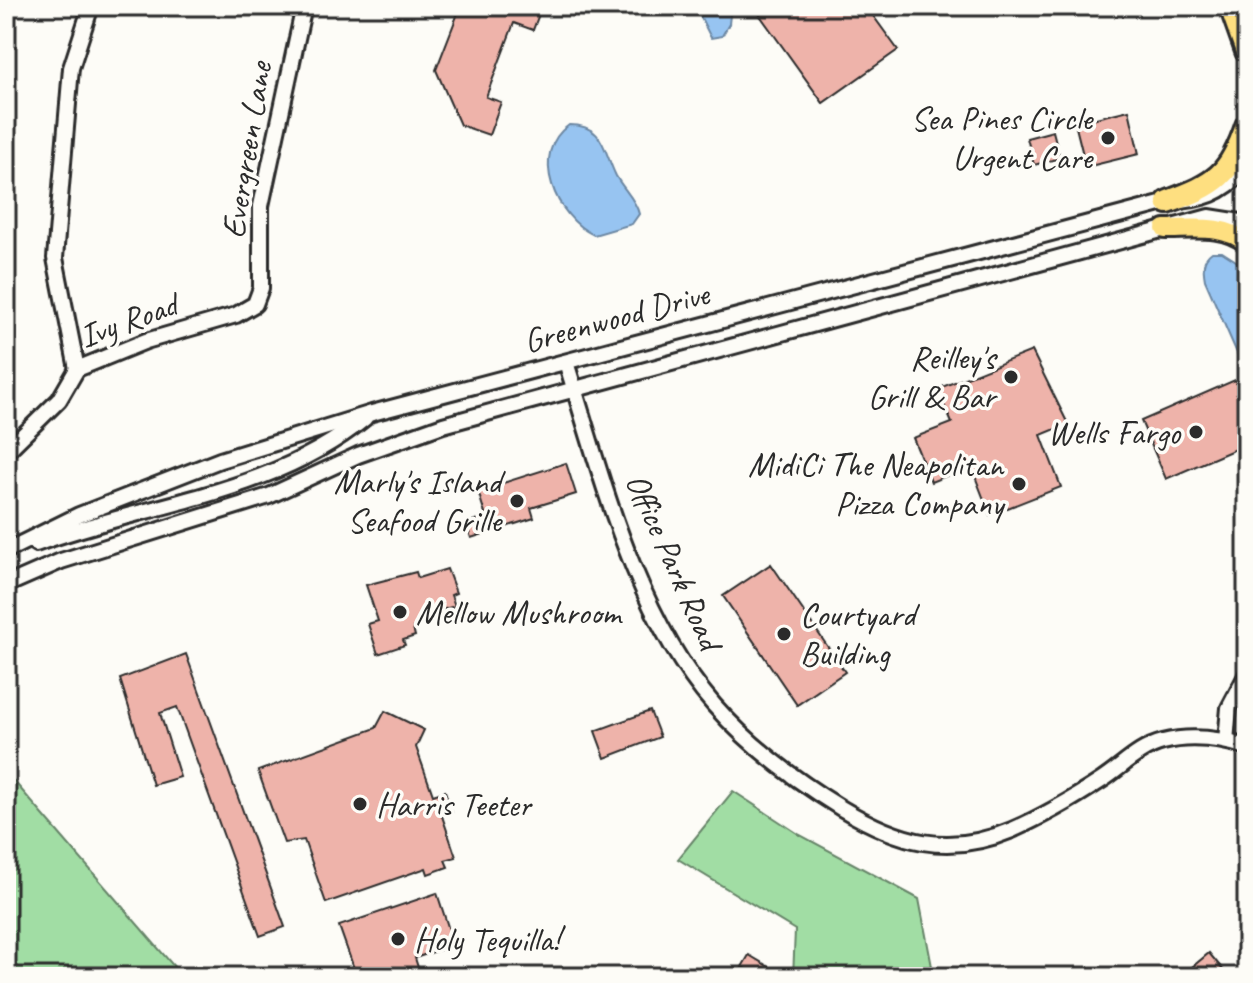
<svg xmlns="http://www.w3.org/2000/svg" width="1253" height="983" font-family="Caveat,sans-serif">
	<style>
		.green { fill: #a1dda4; stroke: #668468; stroke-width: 2 }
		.water { fill: #97c4f1; stroke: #6c87a2; stroke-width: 2 }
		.building { fill: #eeb3aa; stroke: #2b2b2b; stroke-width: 2 }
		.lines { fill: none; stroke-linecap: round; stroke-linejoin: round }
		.minor-casing { stroke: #2b2b2b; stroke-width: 20 }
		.major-casing { stroke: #2b2b2b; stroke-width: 24 }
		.highway-casing { stroke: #2b2b2b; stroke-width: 28 }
		.minor { stroke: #fdfcf7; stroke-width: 14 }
		.major { stroke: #fedf80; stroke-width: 18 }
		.highway { stroke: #fedf80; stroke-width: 22 }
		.poi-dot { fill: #2b2b2b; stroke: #fdfcf7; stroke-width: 3 }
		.labels { text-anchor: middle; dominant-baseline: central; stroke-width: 7; stroke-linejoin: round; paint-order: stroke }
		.poi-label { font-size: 34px; fill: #2b2b2b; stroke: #fdfcf7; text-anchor: end }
		.street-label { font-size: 34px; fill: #2b2b2b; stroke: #fdfcf7 }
	</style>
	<rect width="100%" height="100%" fill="#fdfcf7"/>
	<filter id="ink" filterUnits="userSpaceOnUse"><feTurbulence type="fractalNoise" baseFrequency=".0125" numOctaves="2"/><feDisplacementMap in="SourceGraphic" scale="16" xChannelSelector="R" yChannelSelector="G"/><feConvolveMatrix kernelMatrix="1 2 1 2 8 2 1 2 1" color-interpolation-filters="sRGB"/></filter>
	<g filter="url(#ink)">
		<g class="green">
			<polygon points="6,772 183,977 6,977"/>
			<polygon points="733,791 800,835 919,899 934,977 793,977 795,930 678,859"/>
		</g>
		<g class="water">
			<polygon points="695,6 731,6 729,24 722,36 711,38"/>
			<path d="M569,125C605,125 603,150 616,176C623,189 636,200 639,214L632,224L594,235C556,218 528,153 569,125Z"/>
			<path d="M1212,252H1222L1247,268V376L1205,280C1203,269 1202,259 1212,252Z"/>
		</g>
		<g class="building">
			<polygon points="466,6 542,6 533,30 514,23 486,97 501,102 489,135 460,125 436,70 460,8"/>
			<polygon points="770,6 866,6 898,50 823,103 759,14"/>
			<polygon points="1129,110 1139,154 1086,167 1075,123"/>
			<polygon points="1053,131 1060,158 1034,165 1027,138"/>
			<polygon points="1032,351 1068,424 1041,435 1061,487 990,515 971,466 931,482 913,438 952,423 937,389"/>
			<polygon points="1235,380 1247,407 1247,444 1166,479 1141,421"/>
			<polygon points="566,463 576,494 531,508 534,518 471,538 466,523 486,517 478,491"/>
			<polygon points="771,564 845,672 797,705 723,596"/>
			<polygon points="447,569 456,593 451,595 455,606 435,612 438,620 413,628 415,636 403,640 405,645 378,654 368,624 378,621 366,585 416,572 418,578"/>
			<polygon points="186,654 285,927 260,936 177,707 160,713 180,777 153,785 120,679"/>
			<polygon points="385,711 424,730 416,747 433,795 445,791 452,812 442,816 456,857 445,860 448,867 428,874 426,868 326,903 304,840 284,843 258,771 376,728"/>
			<polygon points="650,711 660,737 605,758 595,731"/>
			<polygon points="437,893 454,945 415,958 421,977 357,977 339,926"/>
			<polygon points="1209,953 1229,977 1180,977"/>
			<polygon points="749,955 786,977 742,977 746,969 742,967"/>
		</g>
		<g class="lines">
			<defs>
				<g id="minor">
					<path d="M566,362C601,474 635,615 714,705C749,745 795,780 841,808C899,843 948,857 1012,830C1044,816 1073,799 1102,780C1122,767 1139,748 1163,742C1190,735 1221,739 1247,747"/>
					<polyline points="77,369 55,258 71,68 91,6"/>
					<polyline points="6,452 59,400 77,369 146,341 236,315 255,304 261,288 261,206 304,6"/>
					<path d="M36,544C146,503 271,495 365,418"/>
					<path d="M6,551L79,515L220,460L372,413L1168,202C1204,200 1222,194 1247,168"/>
					<polyline points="6,585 61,561 269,496 358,455 443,425 1209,217 1247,223"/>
					<polyline points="1226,741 1229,708 1247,674"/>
				</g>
				<path id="major" d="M1165,229C1194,229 1224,224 1247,243"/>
				<g id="highway">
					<polyline points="1231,6 1247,51"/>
					<path d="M1168,202C1216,184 1230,176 1247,126"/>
				</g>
			</defs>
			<use href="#minor" class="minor-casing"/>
			<use href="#major" class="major-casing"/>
			<use href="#highway" class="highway-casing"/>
			<use href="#minor" class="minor"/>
			<use href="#major" class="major"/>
			<use href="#highway" class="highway"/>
		</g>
	</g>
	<g class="poi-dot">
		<circle cx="1108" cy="138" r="8"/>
		<circle cx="1011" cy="377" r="8"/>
		<circle cx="1196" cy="432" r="8"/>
		<circle cx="1019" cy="484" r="8"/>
		<circle cx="517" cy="501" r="8"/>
		<circle cx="400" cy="612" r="8"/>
		<circle cx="784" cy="634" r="8"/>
		<circle cx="360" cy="804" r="8"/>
		<circle cx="398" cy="939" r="8"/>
	</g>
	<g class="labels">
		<g class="poi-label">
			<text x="1092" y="118">Sea Pines Circle<tspan x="1092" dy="39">Urgent Care</tspan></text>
			<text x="995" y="357">Reilley's<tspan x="995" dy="39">Grill &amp; Bar</tspan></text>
			<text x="1180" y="432">Wells Fargo</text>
			<text x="1003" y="464">MidiCi The Neapolitan<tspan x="1003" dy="39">Pizza Company</tspan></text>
			<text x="501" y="481">Marly's Island<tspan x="501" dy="39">Seafood Grille</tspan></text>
			<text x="416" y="612" text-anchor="start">Mellow Mushroom</text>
			<text x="800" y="614" text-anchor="start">Courtyard<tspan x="800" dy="39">Building</tspan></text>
			<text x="376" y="804" text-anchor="start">Harris Teeter</text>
			<text x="414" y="939" text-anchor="start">Holy Tequilla!</text>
		</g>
		<g class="street-label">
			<text transform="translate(246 150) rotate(-81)">Evergreen Lane</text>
			<text transform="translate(616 317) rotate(-15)">Greenwood Drive</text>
			<text transform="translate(128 320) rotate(-20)">Ivy Road</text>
			<text transform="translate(674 561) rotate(66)">Office Park Road</text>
		</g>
	</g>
	<rect width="1253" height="983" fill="none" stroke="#fdfcf7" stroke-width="32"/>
	<rect x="16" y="16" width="1221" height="951" fill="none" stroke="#2b2b2b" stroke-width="3" filter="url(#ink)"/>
</svg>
